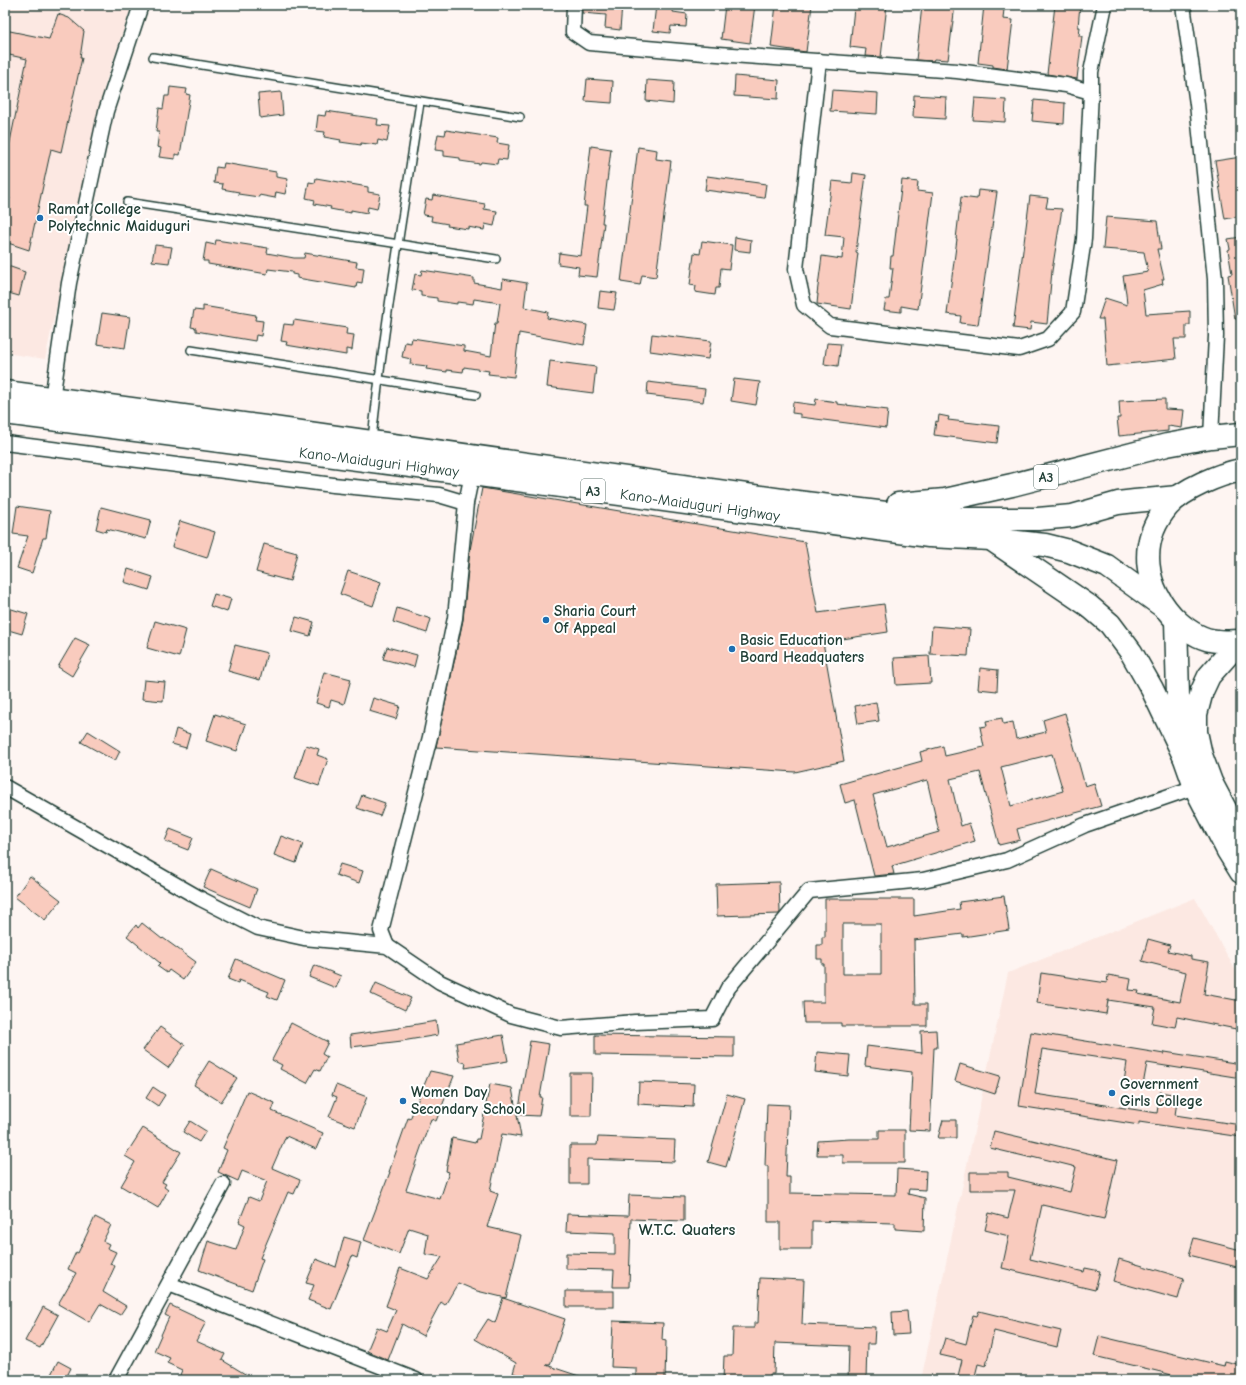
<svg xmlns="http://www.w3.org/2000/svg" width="1246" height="1385" font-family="'Comic Neue',sans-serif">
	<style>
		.built { fill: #fce8e2 }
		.building { fill: #f9cbbe; stroke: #1f3d34; fill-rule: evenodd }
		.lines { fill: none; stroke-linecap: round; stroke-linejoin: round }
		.lane-casing { stroke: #1f3d34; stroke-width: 10 }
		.street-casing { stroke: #1f3d34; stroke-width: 17 }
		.primary-casing { stroke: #1f3d34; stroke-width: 25 }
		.highway-casing { stroke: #1f3d34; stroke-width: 25 }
		.lane { stroke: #fff; stroke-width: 7 }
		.street { stroke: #fff; stroke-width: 14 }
		.primary { stroke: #fff; stroke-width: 22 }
		.highway { stroke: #fff; stroke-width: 22 }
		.poi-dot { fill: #1f6fb2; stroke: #fff; stroke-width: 1.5 }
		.labels { text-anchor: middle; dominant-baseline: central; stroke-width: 4; stroke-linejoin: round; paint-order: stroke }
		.shield { fill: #fff; stroke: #627771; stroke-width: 1 }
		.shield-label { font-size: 14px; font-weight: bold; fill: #1f3d34 }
		.poi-label { font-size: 15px; font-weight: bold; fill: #1f3d34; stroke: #fff; text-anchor: start }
		.street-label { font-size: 15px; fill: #1f3d34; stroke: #fff }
		.neighbourhood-label { font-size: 16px; font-weight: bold; fill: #1f3d34; stroke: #fff }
	</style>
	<rect width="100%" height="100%" fill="#fef5f2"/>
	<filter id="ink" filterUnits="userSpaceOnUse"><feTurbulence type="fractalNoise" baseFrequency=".025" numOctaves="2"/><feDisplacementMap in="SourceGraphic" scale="8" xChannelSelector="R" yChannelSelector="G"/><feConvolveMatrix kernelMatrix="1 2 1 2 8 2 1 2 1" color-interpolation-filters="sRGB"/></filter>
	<g filter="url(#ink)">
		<g class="built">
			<polygon points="5,5 132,5 105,84 45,359 5,353"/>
			<polygon points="1195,898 1241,980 1241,1380 921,1380 1008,973"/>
		</g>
		<g class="building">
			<polygon points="582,5 622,5 620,30 605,28 606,15 582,13"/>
			<polygon points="656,5 674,5 673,12 687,14 686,27 671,26 670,33 653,31"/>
			<polygon points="725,5 755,5 750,43 721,39"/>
			<polygon points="776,5 812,5 806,52 771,47"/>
			<polygon points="871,5 887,5 881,57 865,56 866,49 850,47 854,8 871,9"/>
			<polygon points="939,5 955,5 948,60 934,59 933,61 916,60 922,6 939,8"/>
			<polygon points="984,5 998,5 997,9 1004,9 1003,19 1013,20 1007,69 993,67 993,65 978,63"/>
			<polygon points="1055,5 1080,5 1078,27 1080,27 1079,36 1082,36 1077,79 1047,74"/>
			<polygon points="58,14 69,18 84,31 80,58 82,58 61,152 51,149 29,250 5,242 5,212 10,198 5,197 5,166 27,59 5,54 5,30 49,39"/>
			<polygon points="735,76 779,80 778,99 734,96"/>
			<polygon points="587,79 613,81 612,103 585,101"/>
			<polygon points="647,80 674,82 673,104 646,101"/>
			<polygon points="170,87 187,89 186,94 190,95 180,155 175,154 175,159 159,157 161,148 157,147 159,132 156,132 159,108 163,109 165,96 169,96"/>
			<polygon points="832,90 878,93 877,114 830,111"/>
			<polygon points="281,92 283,115 260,118 258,94"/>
			<polygon points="914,95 946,97 945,119 913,117"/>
			<polygon points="975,98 1006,100 1005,122 973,120"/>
			<polygon points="1034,100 1065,103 1064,124 1032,121"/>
			<polygon points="326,111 378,119 377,125 390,126 387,142 378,140 377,145 361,143 361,145 340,142 341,140 324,137 325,132 316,131 318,115 325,116"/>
			<polygon points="446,130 498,138 497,143 509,145 507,160 498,159 497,164 481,162 480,164 460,161 460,158 444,156 444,151 435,150 438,134 445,135"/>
			<polygon points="591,146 611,149 602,223 604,223 597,277 578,275 579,267 558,264 559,253 581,256 587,206 584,206"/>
			<polygon points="638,147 657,150 656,159 671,161 656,277 642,275 640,285 621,282"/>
			<polygon points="1241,157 1241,216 1225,219 1215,161"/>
			<polygon points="224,163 276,172 276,177 288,179 285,194 276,192 275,198 259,195 259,197 238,194 239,192 222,189 223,184 214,183 216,167 223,168"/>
			<polygon points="853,173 866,175 856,252 858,253 851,309 817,304 818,294 817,294 822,256 842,259 844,237 825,235 832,181 852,183"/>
			<polygon points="707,176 766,184 764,198 705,190"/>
			<polygon points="316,178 368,187 368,192 380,194 377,209 368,207 367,213 351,210 351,213 330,209 331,207 314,204 315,200 306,198 309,182 315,183"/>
			<polygon points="902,180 918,182 917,191 933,193 918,309 901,306 901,312 884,310 886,299 889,299 893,268 890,268 891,256 893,256"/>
			<polygon points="978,190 997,192 978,325 960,323 961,316 947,314 957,239 956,239 961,197 977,199"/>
			<polygon points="433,195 485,204 484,209 497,211 494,226 485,224 484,230 468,227 468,229 447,226 448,224 431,221 432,216 423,215 426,199 432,200"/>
			<polygon points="1030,196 1048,198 1046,208 1062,209 1052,271 1047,324 1031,322 1030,330 1013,328"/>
			<polygon points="1106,217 1157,221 1161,249 1157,249 1164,279 1162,279 1163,284 1143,290 1146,314 1190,311 1190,325 1186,325 1186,339 1174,339 1176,359 1107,366 1103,319 1098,319 1105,298 1127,305 1126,293 1123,276 1148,272 1144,252 1103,249"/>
			<polygon points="735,237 751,240 750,252 734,250"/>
			<polygon points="1241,237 1241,318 1235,319 1228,275 1232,274 1228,250 1230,249 1228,239"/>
			<polygon points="216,240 268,248 267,253 294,258 304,258 305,253 357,262 356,267 364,268 362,283 357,282 356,288 297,278 297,275 292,274 292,272 268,269 267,274 208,264 208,261 203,261 206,243 215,245"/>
			<polygon points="702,241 732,245 729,269 721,268 719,288 716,288 715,295 695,292 696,286 690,285 694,253 700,254"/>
			<polygon points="155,245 172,247 169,263 152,261"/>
			<polygon points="5,265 25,272 19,296 5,292"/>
			<polygon points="422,270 474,278 474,283 502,288 503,279 527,283 524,307 548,312 547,318 587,325 584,345 519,333 514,377 488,374 489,371 464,367 463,372 447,370 447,372 426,369 427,366 410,364 411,359 402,357 405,342 411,343 412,338 464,346 464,351 491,356 495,323 497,323 500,303 474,299 473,304 457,302 457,304 437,301 437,298 421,296 421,291 412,290 415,274 421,275"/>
			<polygon points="600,291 617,293 614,310 598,308"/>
			<polygon points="203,306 256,315 255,320 263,321 261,336 256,335 255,341 196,331 196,328 191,327 194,310 203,311"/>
			<polygon points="102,313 130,317 125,348 97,344"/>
			<polygon points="294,320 347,328 346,334 354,335 352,350 346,349 346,355 286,345 287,342 281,341 284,324 293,325"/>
			<polygon points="652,334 711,341 708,359 650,351"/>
			<polygon points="827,343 841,344 838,366 824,364"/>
			<polygon points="550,361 596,367 593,393 547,387"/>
			<polygon points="734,379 760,382 756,405 731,401"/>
			<polygon points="648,382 705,389 703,402 647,395"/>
			<polygon points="816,399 837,402 837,404 888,410 886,428 800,417 800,414 792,413 793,402 815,405"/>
			<polygon points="1165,399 1165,409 1184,410 1182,428 1168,426 1168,431 1119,436 1117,418 1120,418 1119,401"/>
			<polygon points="939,415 949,417 948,420 999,426 997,443 934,435 936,421 938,422"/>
			<polygon points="482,488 805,542 818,613 884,604 888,632 823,642 844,761 795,772 436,747 463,620 470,550"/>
			<polygon points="17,506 50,511 46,538 43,538 32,573 17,568 28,536 13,534"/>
			<polygon points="101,507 151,520 146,539 107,529 106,532 96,529"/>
			<polygon points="180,521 215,532 207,558 172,547"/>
			<polygon points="264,544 297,553 290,581 256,572"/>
			<polygon points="128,569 153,577 149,590 124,582"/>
			<polygon points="348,571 381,582 373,606 340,594"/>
			<polygon points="214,594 231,599 227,612 210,606"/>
			<polygon points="5,607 28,614 22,634 5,629"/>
			<polygon points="397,608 431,619 427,633 393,622"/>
			<polygon points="296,617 314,622 310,636 292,631"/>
			<polygon points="155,621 186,630 179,657 147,648"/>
			<polygon points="932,626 970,629 968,656 930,654"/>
			<polygon points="75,638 90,645 72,676 58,667"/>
			<polygon points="235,645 267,653 260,680 228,671"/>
			<polygon points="387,647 417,655 414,667 383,659"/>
			<polygon points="929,656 931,683 896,685 894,658"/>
			<polygon points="980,668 998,670 997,691 978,689"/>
			<polygon points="324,672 351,679 344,704 331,700 329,707 316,703"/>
			<polygon points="144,680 165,682 163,701 142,699"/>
			<polygon points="373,698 400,706 396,719 369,711"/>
			<polygon points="876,702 879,721 858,724 855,706"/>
			<path d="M1065,713L1085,786L1094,783L1101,806L1017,829L1020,840L999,845L980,772L950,779L961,826L969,823L975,841L892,866L894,874L874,876L855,800L845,803L840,784L922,761L920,752L943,746L945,756L984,747L980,727L987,726L986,721L1002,718L1003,724L1013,722L1016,739L1046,732L1043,720ZM1052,754L1063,791L1011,806L1001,767ZM927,780L939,832L887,847L873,795Z"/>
			<polygon points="215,714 246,724 237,751 206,741"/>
			<polygon points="176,729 190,734 186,748 172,744"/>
			<polygon points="88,731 120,751 115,761 81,742"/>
			<polygon points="306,745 319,749 317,755 328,759 319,786 295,778"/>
			<polygon points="362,795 385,803 380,816 357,808"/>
			<polygon points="170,829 193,838 188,850 165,841"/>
			<polygon points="281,836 303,844 296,863 274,855"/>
			<polygon points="340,864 363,871 359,883 336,875"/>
			<polygon points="211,869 257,889 250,907 203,887"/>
			<polygon points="30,876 61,900 45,920 15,897"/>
			<polygon points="779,882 780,912 779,914 717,916 716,884"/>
			<path d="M1004,896L1009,930L963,937V934L914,940L915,1004H927V1026H841V1023H804L803,1002H824V964H822V959H817V945H822V937H825V899H914V916L960,909L959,902ZM843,924H881V974H843Z"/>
			<polygon points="142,923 162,939 163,938 196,962 183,980 169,970 167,973 157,966 160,963 127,936 136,925 138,928"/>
			<polygon points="1148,939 1170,945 1168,951 1191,956 1191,959 1209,962 1204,994 1241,1001 1236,1029 1177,1017 1175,1027 1152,1023 1155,1007 1108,1000 1106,1014 1037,1003 1041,973 1107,983 1108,975 1131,979 1129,990 1139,991 1138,994 1180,1002 1186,972 1142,961"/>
			<polygon points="236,959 285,980 277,1000 267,996 269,992 239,980 238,983 228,979"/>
			<polygon points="314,965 341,976 336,988 309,977"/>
			<polygon points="376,983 411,998 405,1010 371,994"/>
			<polygon points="436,1021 438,1035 402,1041 351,1047 350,1035 400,1028 400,1027"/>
			<polygon points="291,1023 328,1042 322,1054 327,1057 320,1071 315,1069 307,1083 280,1069 282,1065 272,1060"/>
			<polygon points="160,1027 185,1045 168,1068 143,1050"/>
			<polygon points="936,1030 937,1048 934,1048 930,1131 909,1130 912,1072 865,1066 867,1046 922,1053 921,1031"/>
			<polygon points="1031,1032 1164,1054 1165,1052 1241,1064 1241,1078 1147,1063 1143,1085 1124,1082 1127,1062 1042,1049 1035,1094 1157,1113 1160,1092 1178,1095 1175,1115 1241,1125 1241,1137 1139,1122 1139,1125 1019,1106"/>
			<polygon points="503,1035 508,1061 465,1068 466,1063 459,1061 456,1043"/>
			<polygon points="595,1035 734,1037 734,1057 595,1055"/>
			<polygon points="530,1041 549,1044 540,1097 542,1097 539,1116 518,1115"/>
			<polygon points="817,1052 850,1055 848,1076 815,1072"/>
			<polygon points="209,1061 237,1078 221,1102 194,1085"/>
			<polygon points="960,1064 1000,1076 995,1094 955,1081"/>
			<polygon points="430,1071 454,1076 436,1121 431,1119 406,1190 440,1199 449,1172 446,1171 452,1138 475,1143 476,1139 479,1139 490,1084 512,1088 521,1137 502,1134 490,1191 498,1194 487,1227 521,1235 506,1298 477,1291 458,1283 445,1305 441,1302 423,1336 402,1324 388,1360 367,1351 377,1327 387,1331 396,1310 386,1306 400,1268 428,1279 442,1257 425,1254 428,1234 409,1228 399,1254 364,1240 390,1172 389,1172 408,1118 410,1119"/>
			<polygon points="570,1073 592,1073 591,1116 570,1116"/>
			<polygon points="639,1082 694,1084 693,1107 638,1104"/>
			<polygon points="336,1085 367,1097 355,1127 329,1117 337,1097 332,1095"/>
			<polygon points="153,1087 165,1095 158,1106 146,1098"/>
			<polygon points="247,1091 275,1103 272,1111 323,1133 316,1149 286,1136 272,1168 300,1180 294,1194 288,1192 260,1258 263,1259 252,1290 199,1270 208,1241 236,1250 245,1225 239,1222 249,1197 259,1201 267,1181 242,1171 238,1181 218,1172 227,1150 223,1148"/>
			<polygon points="727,1094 745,1099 726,1167 708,1162"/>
			<polygon points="767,1104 789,1105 786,1177 790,1177 790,1193 896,1195 897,1169 926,1171 925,1190 909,1189 908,1194 925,1198 924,1231 895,1229 895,1223 812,1221 812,1249 780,1249 780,1222 768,1222 768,1166 765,1166"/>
			<polygon points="943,1120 956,1120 956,1138 938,1138"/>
			<polygon points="190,1121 206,1131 199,1142 183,1132"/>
			<polygon points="143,1128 181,1152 162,1182 166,1184 164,1187 168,1190 158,1208 121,1186 135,1162 125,1156"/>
			<polygon points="879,1130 905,1130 905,1163 843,1163 843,1155 817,1155 818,1141 849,1139 879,1139"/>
			<polygon points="994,1131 1117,1160 1104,1219 1042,1205 1030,1259 1084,1272 1085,1268 1100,1271 1095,1290 1002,1268 1009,1236 985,1230 989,1213 1008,1218 1015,1190 970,1190 970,1172 1008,1172 1008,1177 1070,1192 1076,1167 1032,1156 1032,1158 990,1148"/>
			<polygon points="598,1137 675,1140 674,1162 587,1159 587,1184 570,1184 570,1145 597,1145"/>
			<polygon points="629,1195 684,1197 684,1221 631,1219 629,1287 613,1287 614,1270 566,1269 566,1253 615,1254 615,1233 566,1231 567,1214 628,1216"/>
			<polygon points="95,1217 111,1225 103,1241 109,1244 107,1248 116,1252 110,1264 115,1266 103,1292 126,1306 120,1315 100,1304 89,1322 58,1304 76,1273 68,1269 76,1252 78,1253"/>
			<polygon points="344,1237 361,1242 357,1258 352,1256 331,1309 308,1300 314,1285 306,1283 316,1259 336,1267"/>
			<polygon points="1194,1238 1241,1250 1241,1268 1189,1255"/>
			<polygon points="1119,1259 1184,1278 1178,1299 1113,1281"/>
			<polygon points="760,1278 804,1280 802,1324 875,1327 874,1344 867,1344 866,1380 848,1380 849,1346 775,1343 774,1374 770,1374 770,1380 723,1380 724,1356 732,1356 733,1328 754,1328 754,1323 758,1323"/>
			<rect x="566" y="1291" width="48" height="16"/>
			<polygon points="503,1298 565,1319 550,1365 546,1365 585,1378 585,1380 527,1380 527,1378 513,1373 516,1363 475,1339 488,1319 495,1323"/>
			<polygon points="170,1305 206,1322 196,1341 225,1354 222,1360 255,1380 178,1380 182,1370 167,1363 170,1358 154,1351 169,1317 165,1315"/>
			<polygon points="43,1307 58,1315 40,1348 25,1341"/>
			<polygon points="907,1311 909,1334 893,1335 892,1312"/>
			<polygon points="979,1311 1061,1331 1057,1347 994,1331 986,1366 978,1364 974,1380 957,1380 962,1360 940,1355 945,1338 966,1344 973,1315 977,1316"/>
			<polygon points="613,1321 663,1323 662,1340 666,1341 665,1380 636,1380 636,1368 611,1367"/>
			<polygon points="1099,1336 1224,1366 1225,1361 1241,1365 1241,1380 1189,1380 1161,1372 1094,1356"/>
			<polygon points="58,1361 71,1368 65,1380 48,1380"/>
		</g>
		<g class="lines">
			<defs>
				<g id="lane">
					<polyline points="153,57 520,117"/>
					<polyline points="127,202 496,259"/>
					<polyline points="191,350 476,395"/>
					<path d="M372,439C384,326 403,214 420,102"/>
				</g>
				<g id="street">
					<polyline points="574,5 573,32 589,43 704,53 957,71 1066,85 1091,92 1091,72 1105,5"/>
					<polyline points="1183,5 1197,104 1215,279 1216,336 1211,437"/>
					<polyline points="819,61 796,269 804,305 830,326 1019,349 1048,339 1073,312 1084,239 1091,92"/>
					<polyline points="51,406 69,283 106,111 141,5"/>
					<polyline points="5,443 333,485 439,495 466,503"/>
					<polyline points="5,787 201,899 258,928 304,938 387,946 440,982 511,1015 561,1028 635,1022 712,1019 728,988 809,891 923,880 1007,860 1085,825 1195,787"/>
					<polyline points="387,946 381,931 431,733 455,618 466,503 472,474"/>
					<polyline points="169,1284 416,1380"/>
					<polyline points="116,1380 223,1184"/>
				</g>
				<g id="primary">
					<polyline points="1176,620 1178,696 1184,756 1195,787 1228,851 1241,872"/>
					<polyline points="1240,641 1209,676 1202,691 1196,714 1196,732 1201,755 1211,782 1241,839"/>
				</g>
				<g id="highway">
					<polyline points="5,392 273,428 789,501 918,517 962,519 1038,519 1072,516 1118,503 1135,501 1178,497"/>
					<polyline points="5,413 472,474 929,536 991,539 1045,545 1069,551 1107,566 1165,608"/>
					<path d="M1241,470C1220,474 1183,489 1168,506C1137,542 1144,589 1177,621C1187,630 1202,640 1217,641C1224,642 1233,641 1241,641"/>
					<polyline points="898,504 945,500 1012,485 1167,445 1211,437 1241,434"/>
					<polyline points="995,542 1089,606 1110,624 1131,652 1152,689 1184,756"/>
				</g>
			</defs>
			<use href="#lane" class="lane-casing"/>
			<use href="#street" class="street-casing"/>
			<use href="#primary" class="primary-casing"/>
			<use href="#highway" class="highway-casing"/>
			<use href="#lane" class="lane"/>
			<use href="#street" class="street"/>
			<use href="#primary" class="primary"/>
			<use href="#highway" class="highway"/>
		</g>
	</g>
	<g class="poi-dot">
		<circle cx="40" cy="218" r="4"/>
		<circle cx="546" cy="620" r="4"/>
		<circle cx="732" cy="649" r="4"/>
		<circle cx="1112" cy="1093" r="4"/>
		<circle cx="403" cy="1101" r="4"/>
	</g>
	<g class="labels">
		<g class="shield">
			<rect x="1034" y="465" width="24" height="24" rx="3"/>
			<rect x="581" y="479" width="24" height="24" rx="3"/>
		</g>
		<g class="shield-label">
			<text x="1046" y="477">A3</text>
			<text x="593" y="491">A3</text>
		</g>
		<g class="poi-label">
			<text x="48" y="209">Ramat College<tspan x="48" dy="17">Polytechnic Maiduguri</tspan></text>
			<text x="554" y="611">Sharia Court<tspan x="554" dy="17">Of Appeal</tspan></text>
			<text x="740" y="640">Basic Education<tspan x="740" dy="17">Board Headquaters</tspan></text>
			<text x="1120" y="1084">Government<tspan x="1120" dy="17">Girls College</tspan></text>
			<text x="411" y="1092">Women Day<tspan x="411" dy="17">Secondary School</tspan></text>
		</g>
		<g class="street-label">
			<text transform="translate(379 462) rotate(7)">Kano-Maiduguri Highway</text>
			<text transform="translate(700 505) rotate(8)">Kano-Maiduguri Highway</text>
		</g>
		<g class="neighbourhood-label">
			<text x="687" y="1230">W.T.C. Quaters</text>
		</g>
	</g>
	<rect width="1246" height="1385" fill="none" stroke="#fff" stroke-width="20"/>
	<rect x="10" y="10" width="1226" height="1365" fill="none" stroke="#1f3d34" stroke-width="1.5" filter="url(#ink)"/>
</svg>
